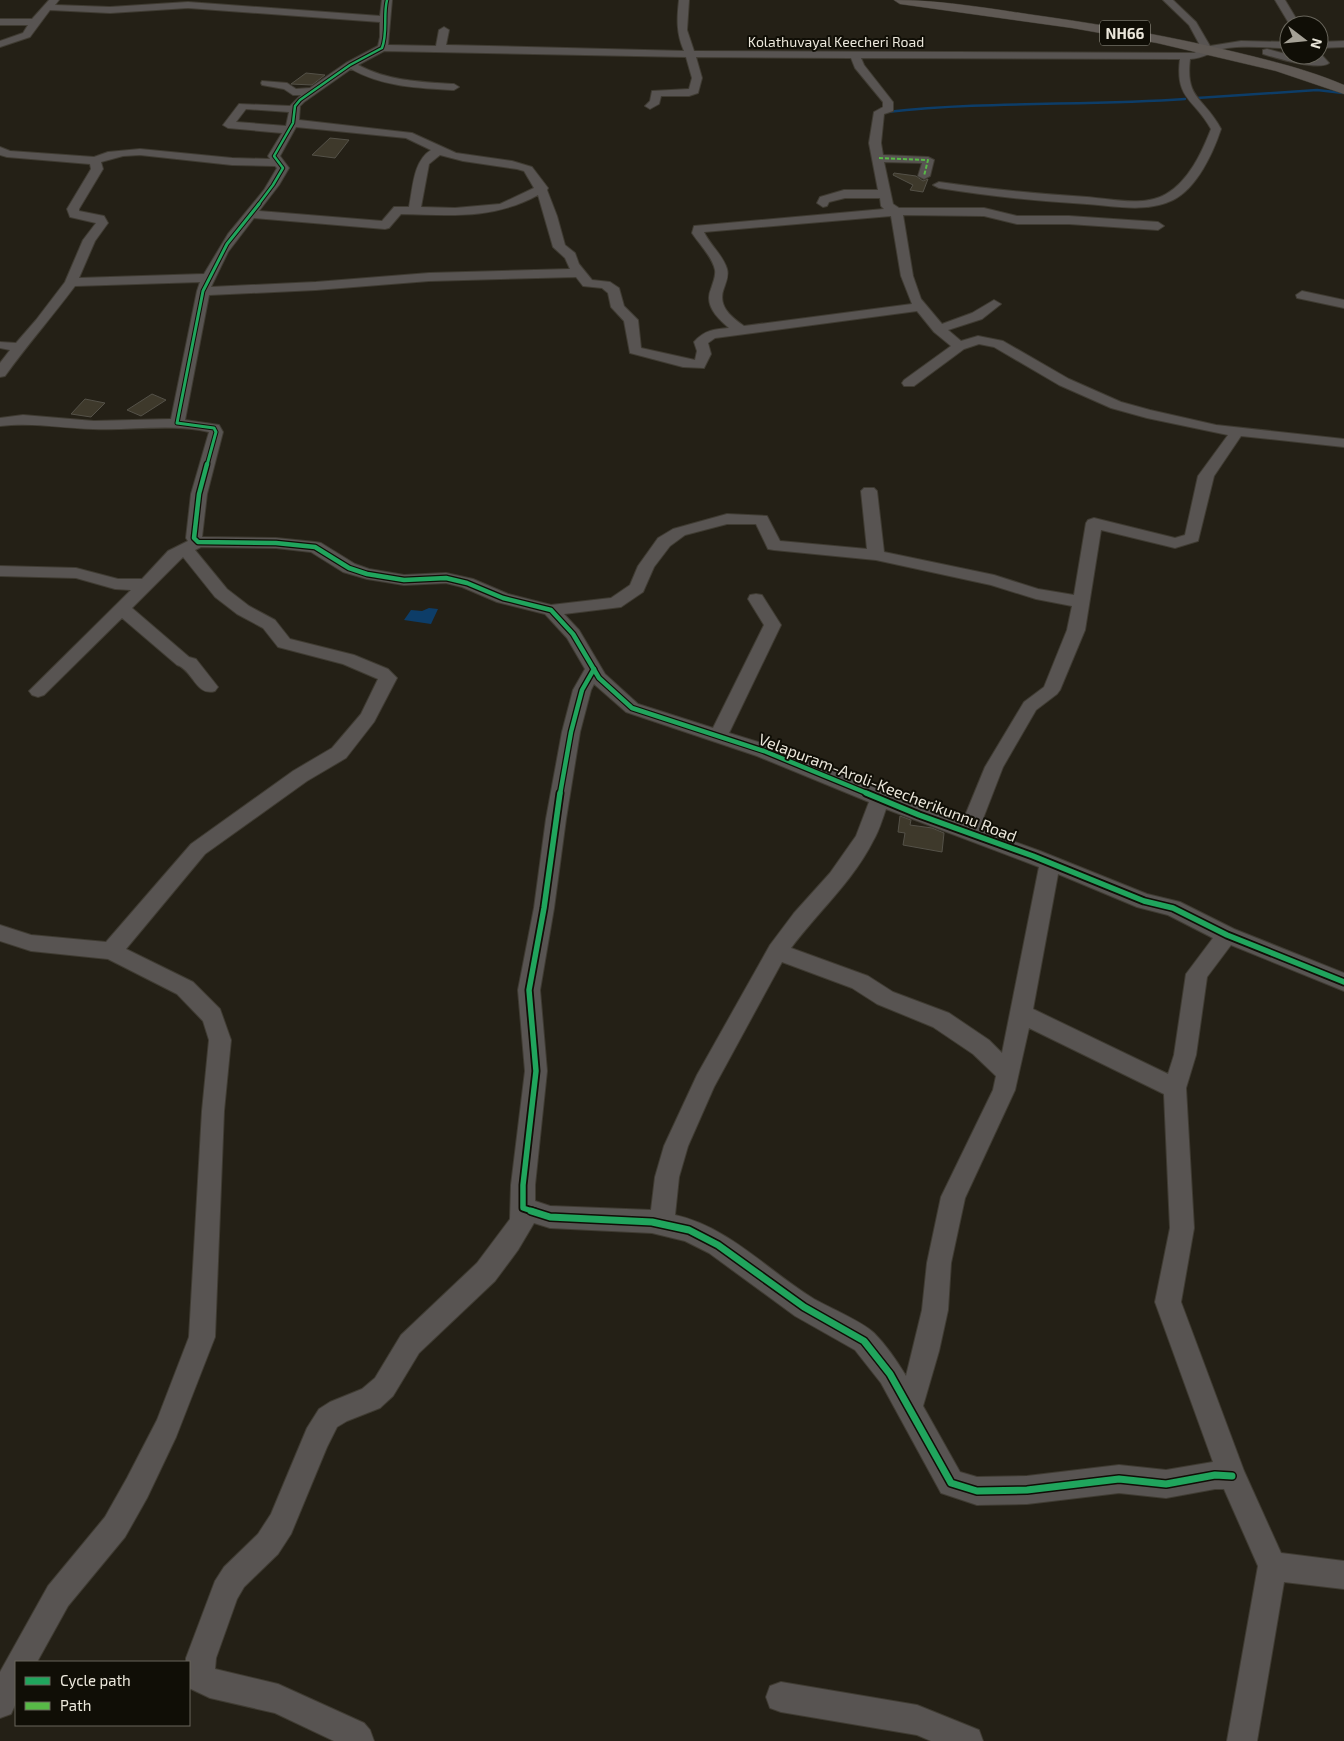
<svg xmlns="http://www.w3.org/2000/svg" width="1344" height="1741" font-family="'Exo 2',sans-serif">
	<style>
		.water { fill: #0d3d68 }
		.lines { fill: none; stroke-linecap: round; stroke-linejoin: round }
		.stream { stroke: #0d3d68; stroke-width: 2.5 }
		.building { fill: #3e392b; stroke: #545148 }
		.minor-casing { stroke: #3f3b32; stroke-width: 2 }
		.highway-casing { stroke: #3f3b32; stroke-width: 1 }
		.minor { fill: #585452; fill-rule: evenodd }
		.highway { fill: #5f5954; fill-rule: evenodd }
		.quiet { stroke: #58b947; stroke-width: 2; stroke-dasharray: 4 2; stroke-linecap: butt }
		.cycleway-far4-casing { stroke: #100e06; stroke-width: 4.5 }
		.cycleway-far3-casing { stroke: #100e06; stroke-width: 5 }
		.cycleway-far2-casing { stroke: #100e06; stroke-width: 7 }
		.cycleway-far1-casing { stroke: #100e06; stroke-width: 9 }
		.cycleway-casing { stroke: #100e06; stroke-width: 10 }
		.cycleway-far4 { stroke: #20a55d; stroke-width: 2.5 }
		.cycleway-far3 { stroke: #20a55d; stroke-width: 3 }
		.cycleway-far2 { stroke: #20a55d; stroke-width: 4.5 }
		.cycleway-far1 { stroke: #20a55d; stroke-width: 5.5 }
		.cycleway { stroke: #20a55d; stroke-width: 7 }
		.labels { text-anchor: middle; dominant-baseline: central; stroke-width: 4; stroke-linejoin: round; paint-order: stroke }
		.far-street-label { font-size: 14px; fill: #ebe7db; stroke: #100e06 }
		.shield { fill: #100e06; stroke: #a9a69b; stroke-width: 1 }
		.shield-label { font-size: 15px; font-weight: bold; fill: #ebe7db }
		.street-label { font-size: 16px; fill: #ebe7db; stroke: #100e06 }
	</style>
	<rect width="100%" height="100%" fill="#242016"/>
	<polygon class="water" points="429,608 438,609 431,624 404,620 411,610 422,611"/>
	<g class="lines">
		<g class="stream">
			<polyline points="1197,98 1317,90 1343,93"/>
			<path d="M887,112C986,101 1086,106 1185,99"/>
		</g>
	</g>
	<g class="building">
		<polygon points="306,73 325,75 312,85 291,84"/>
		<polygon points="330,138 349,140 335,158 312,155"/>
		<polygon points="894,173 916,176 923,181 928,179 923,192 910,190 913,185 893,175"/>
		<polygon points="152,394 166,400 141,416 127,410"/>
		<polygon points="85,399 105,403 91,417 71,414"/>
		<polygon points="900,816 911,820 910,825 932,828 944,833 942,852 903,845 905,833 898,832"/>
	</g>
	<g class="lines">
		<defs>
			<g id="minor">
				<path d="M49,0H59L55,5L110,7L188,2L380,16L382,0H392L388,45L436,46L439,30L444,27L449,30L446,45L684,51C676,33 677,18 679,0H689L687,30L694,51L1194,53L1202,49L1189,25L1163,0H1173L1196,22L1210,46L1241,41L1289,42V48C1268,48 1247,45 1227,48C1214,50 1203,59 1190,59C1185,100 1204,97 1221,129C1213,153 1197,188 1173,200C1146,213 1115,206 1087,204C1037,201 988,196 939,188L933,185L939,182C988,189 1037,194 1087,197C1112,199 1144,207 1166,194C1189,181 1202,152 1211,129C1194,98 1175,100 1180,59L861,58L864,65L893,102V111L884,114L881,143L883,155L928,157L934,160L930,176L924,179L918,176L922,163L884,162L893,204L899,208H984L1017,216H1069L1158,222L1164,226L1158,230L1069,224H1017L984,216L903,215L913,276L921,299L942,324L972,313L994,300L1001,304L982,319L948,330L961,341L978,336L1003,341L1069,379L1121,402L1150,410L1216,425L1344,439V447L1241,436L1214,476L1198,541L1175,548L1101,530L1085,630L1060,690L1057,694L1036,710L1003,767L979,829L1040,851L1147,894L1180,902L1234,929L1344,973V991L1231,945L1207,977L1196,1055L1186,1088L1194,1228L1181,1302L1244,1471L1281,1553L1344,1561V1589L1284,1582L1257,1741H1227L1258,1566L1224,1489H1215L1166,1498L1119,1493L1027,1504L977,1505L941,1493L881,1383L855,1350L795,1316L709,1253L685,1241L652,1233L550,1228L534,1223L518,1250L495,1281L419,1353L393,1396L380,1408L347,1421L337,1427L327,1447L291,1534L278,1554L244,1587L237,1599L216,1658L215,1669L278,1684L364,1723L370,1730L374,1741H334L275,1713L210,1698L189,1688V1662H186V1658L215,1581L224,1567L258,1534L271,1514L307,1428L319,1409L330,1402L362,1389L375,1378L401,1335L477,1263L510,1219L511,1185L525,1071L518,990L534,908L546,819L562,732L573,690L585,669L567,638L545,614L497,602L462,587L446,583L404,585L367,579L343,572L311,552L276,548L201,547L195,550L227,589L249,606L275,620L290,639L354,655L388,669L397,678L374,722L346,758L307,781L205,854L126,949L193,982L220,1009L231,1040L224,1111L215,1337L176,1437L147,1498L125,1537L68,1606L37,1662H16V1703L11,1714L0,1718V1672L48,1586L105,1517L127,1478L157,1420L189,1337L202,1111L209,1040L203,1021L177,994L108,959L31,951L0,941V925L31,935L106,942L191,844L293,771L332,748L361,714L378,679L343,664L278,647L263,628L237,614L215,597L183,557L132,608L189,657L196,659L218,687L215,691C196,697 193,670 177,665L122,618L44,695L38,697L32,695L29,691L131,590L115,589L76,578L0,576V566L76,568L118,579H142L168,551L188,541L186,538L191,494L209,432C171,423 131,431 93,429C61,428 32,422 0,426V418L23,415L94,421L171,419L197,291L200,282L75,286C52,317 27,345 5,376L0,377V363L10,350L0,348V342L16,343L36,320L65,282L83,240L96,223L70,217L67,209L91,169L90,164L7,157L0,155V147L10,151L94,157L108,152L140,149L232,158L270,159L268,156L282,133L228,128L223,125L239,104L290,106L301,95H293L284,89L262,85L261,83L262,81L287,83L296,89L310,88L346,63L378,46L380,37V22L188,8L110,13L50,10L30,37L0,47V41L23,33L28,25H0V19H32ZM384,51L686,57L692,78L689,89L652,91L650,101L645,106L650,109L659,104L661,96H689L698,93L702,78L696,57L851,58L855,68L883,102V107L874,112L869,143L878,190H844L820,197L817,203L823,207L827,206L829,202L845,198H880L881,206L884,209L694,226L692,233C699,244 712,256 715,270C716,276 713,282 711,289C704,305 717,318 729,328C715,329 704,330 694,342L697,351L695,360L641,348L638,320L624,306L619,288L610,282L592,280L579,264L575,253L565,245L557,216L547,190L548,188L532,167L512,161L456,153L412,133L299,120L300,106L304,102L351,69C383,87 418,88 454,90L459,87L454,84C420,82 388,81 358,65ZM246,109L289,112L286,126L236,122ZM296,127L406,138L431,150C413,161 413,188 409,207H394L382,221L259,211L279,185L289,168L280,156ZM140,155L232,165L275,166L277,168L264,190L228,234L204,274L79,278L95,241L108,223L104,216L79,211V209L103,169L101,162L123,156ZM440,155L463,161L517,169L524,171L534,188L500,204L455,208L421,207L429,164ZM538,195L553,247L565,258L570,269L429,273L316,282L211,287L228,252L254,218L385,229L389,228L401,214C451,215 492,220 538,195ZM891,216L901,276L912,304L744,326C731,317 717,306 724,288C726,282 729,276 727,269C723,255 710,245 704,232ZM576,277L583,286L602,288L608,293L611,307L624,321L630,353L683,367L704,368L711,354L708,343L715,338L917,311L934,332L951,346L904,380L902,383L904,386H914L964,349L979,344L994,347L1059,385L1111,408L1147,418L1228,435L1198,476L1185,535L1175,538L1094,518L1088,520L1086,523L1074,595L1038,589L994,575L884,552L877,491L874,488H864L861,491L867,549L780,541L767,516L727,514L673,529L658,538L638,566L630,585L611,598L551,605L508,594L473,579L446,573L404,575L369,569L355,564L321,543L315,542L276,538L202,537L207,494L223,432L219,425L185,420L209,295L316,290L429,281ZM727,524H756L768,549L774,550L876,560L991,585L1036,599L1072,606L1067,630L1044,687L1024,702L985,767L962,823L771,746L729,733L781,625L762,595L756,594L750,595L748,599L764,625L713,728L638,704L605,674L579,630L564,614L621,607L643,592L654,567L670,546L685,535ZM594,684L626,712L757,756L869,802L856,836L830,873L794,913L770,945L697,1075L664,1146L655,1177L651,1210L550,1206L535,1201V1185L547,1071L540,990L554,908L566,819L580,732L591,690ZM886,809L1039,867L1002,1053L989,1040L949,1013L893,992L868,976L791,948C818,912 853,881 873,841C879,831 882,820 886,809ZM1058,874L1137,907L1168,915L1213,938L1186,974L1174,1055L1168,1074L1033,1009ZM782,962L852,988L877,1004L933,1027L973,1054L996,1076L993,1090L941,1197L927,1263L922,1310L906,1376C897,1361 886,1345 874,1333C863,1322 830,1308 814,1299C768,1271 729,1227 675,1215L679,1177L688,1146L714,1087ZM1029,1028L1164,1094L1170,1228L1155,1302L1213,1462L1166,1470L1119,1465L1027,1476L977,1477L960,1472L923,1406L939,1351L948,1310L951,1263L965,1198L1015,1090Z"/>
				<polygon points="1275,0 1285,0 1300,25 1290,25"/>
				<polygon points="1344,41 1344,47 1319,48 1319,42"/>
				<path d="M1267,49L1293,56L1316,59L1313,55H1319V52L1329,63C1319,71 1276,58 1263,54V50Z"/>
				<polygon points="1302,291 1344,300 1344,308 1297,298 1296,295"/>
				<polygon points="781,1682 917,1705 979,1730 983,1741 931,1741 917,1735 781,1712 770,1708 766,1697 770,1686"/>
			</g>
			<path id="highway" d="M894,0C945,0 997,10 1048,17C1111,26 1173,37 1235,52C1272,61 1309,70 1344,85V94L1276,71L1157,43L1072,28L900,4Z"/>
		</defs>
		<use href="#minor" class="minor-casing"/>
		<use href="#highway" class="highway-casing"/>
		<use href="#minor" class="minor"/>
		<use href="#highway" class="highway"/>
		<polyline class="quiet" points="879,158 928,160 924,176"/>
		<defs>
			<path id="cycleway-far4" d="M258,205L273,185L283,168L274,156L293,123L295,106L300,100L350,65L382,48C388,32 383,16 387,0"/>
			<polyline id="cycleway-far3" points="207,465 216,432 214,428 177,423 203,291 227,244 259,204"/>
			<g id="cycleway-far2">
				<polyline points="207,464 199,494 194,538 198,542 276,543 315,547 349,568 367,574 404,580 446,578 467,583 503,598 551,610 573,634 599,678 632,708 764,751 869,794"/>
				<polyline points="560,794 571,732 582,690 594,669"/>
			</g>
			<g id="cycleway-far1">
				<polyline points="866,793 919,815 1033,856 1144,901 1173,908 1227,935 1344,982"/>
				<polyline points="535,1212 523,1208 523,1185 536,1071 529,990 544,908 560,793"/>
			</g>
			<polyline id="cycleway" points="531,1211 550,1217 652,1222 689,1230 718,1245 804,1307 864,1341 890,1374 951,1483 977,1491 1027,1490 1119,1479 1166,1484 1215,1475 1232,1476"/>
		</defs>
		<use href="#cycleway-far4" class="cycleway-far4-casing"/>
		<use href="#cycleway-far3" class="cycleway-far3-casing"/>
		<use href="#cycleway-far2" class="cycleway-far2-casing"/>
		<use href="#cycleway-far1" class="cycleway-far1-casing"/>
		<use href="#cycleway" class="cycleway-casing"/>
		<use href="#cycleway-far4" class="cycleway-far4"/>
		<use href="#cycleway-far3" class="cycleway-far3"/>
		<use href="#cycleway-far2" class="cycleway-far2"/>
		<use href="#cycleway-far1" class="cycleway-far1"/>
		<use href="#cycleway" class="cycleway"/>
	</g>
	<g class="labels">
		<g class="far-street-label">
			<text x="836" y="41">Kolathuvayal Keecheri Road</text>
		</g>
		<rect class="shield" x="1100" y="20.5" width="50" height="25" rx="4"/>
		<g class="shield-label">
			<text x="1125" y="33">NH66</text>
		</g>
		<g class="street-label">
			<text transform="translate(888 787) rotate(21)">Velapuram-Aroli-Keecherikunnu Road</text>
		</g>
	</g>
	<rect x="15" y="1661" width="175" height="65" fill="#100e06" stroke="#68655b"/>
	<rect x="25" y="1677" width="25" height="8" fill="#20a55d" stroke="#68655b"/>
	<text x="60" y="1686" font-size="15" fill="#ebe7db">Cycle path</text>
	<rect x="25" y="1702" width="25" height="8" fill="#58b947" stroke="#68655b"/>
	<text x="60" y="1711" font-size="15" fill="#ebe7db">Path</text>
	<g transform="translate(1304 40) rotate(106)"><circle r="24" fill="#100e06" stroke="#68655b"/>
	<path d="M0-4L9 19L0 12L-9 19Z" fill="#a5a196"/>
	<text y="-8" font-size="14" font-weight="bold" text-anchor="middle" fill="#ebe7db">N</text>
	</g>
</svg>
